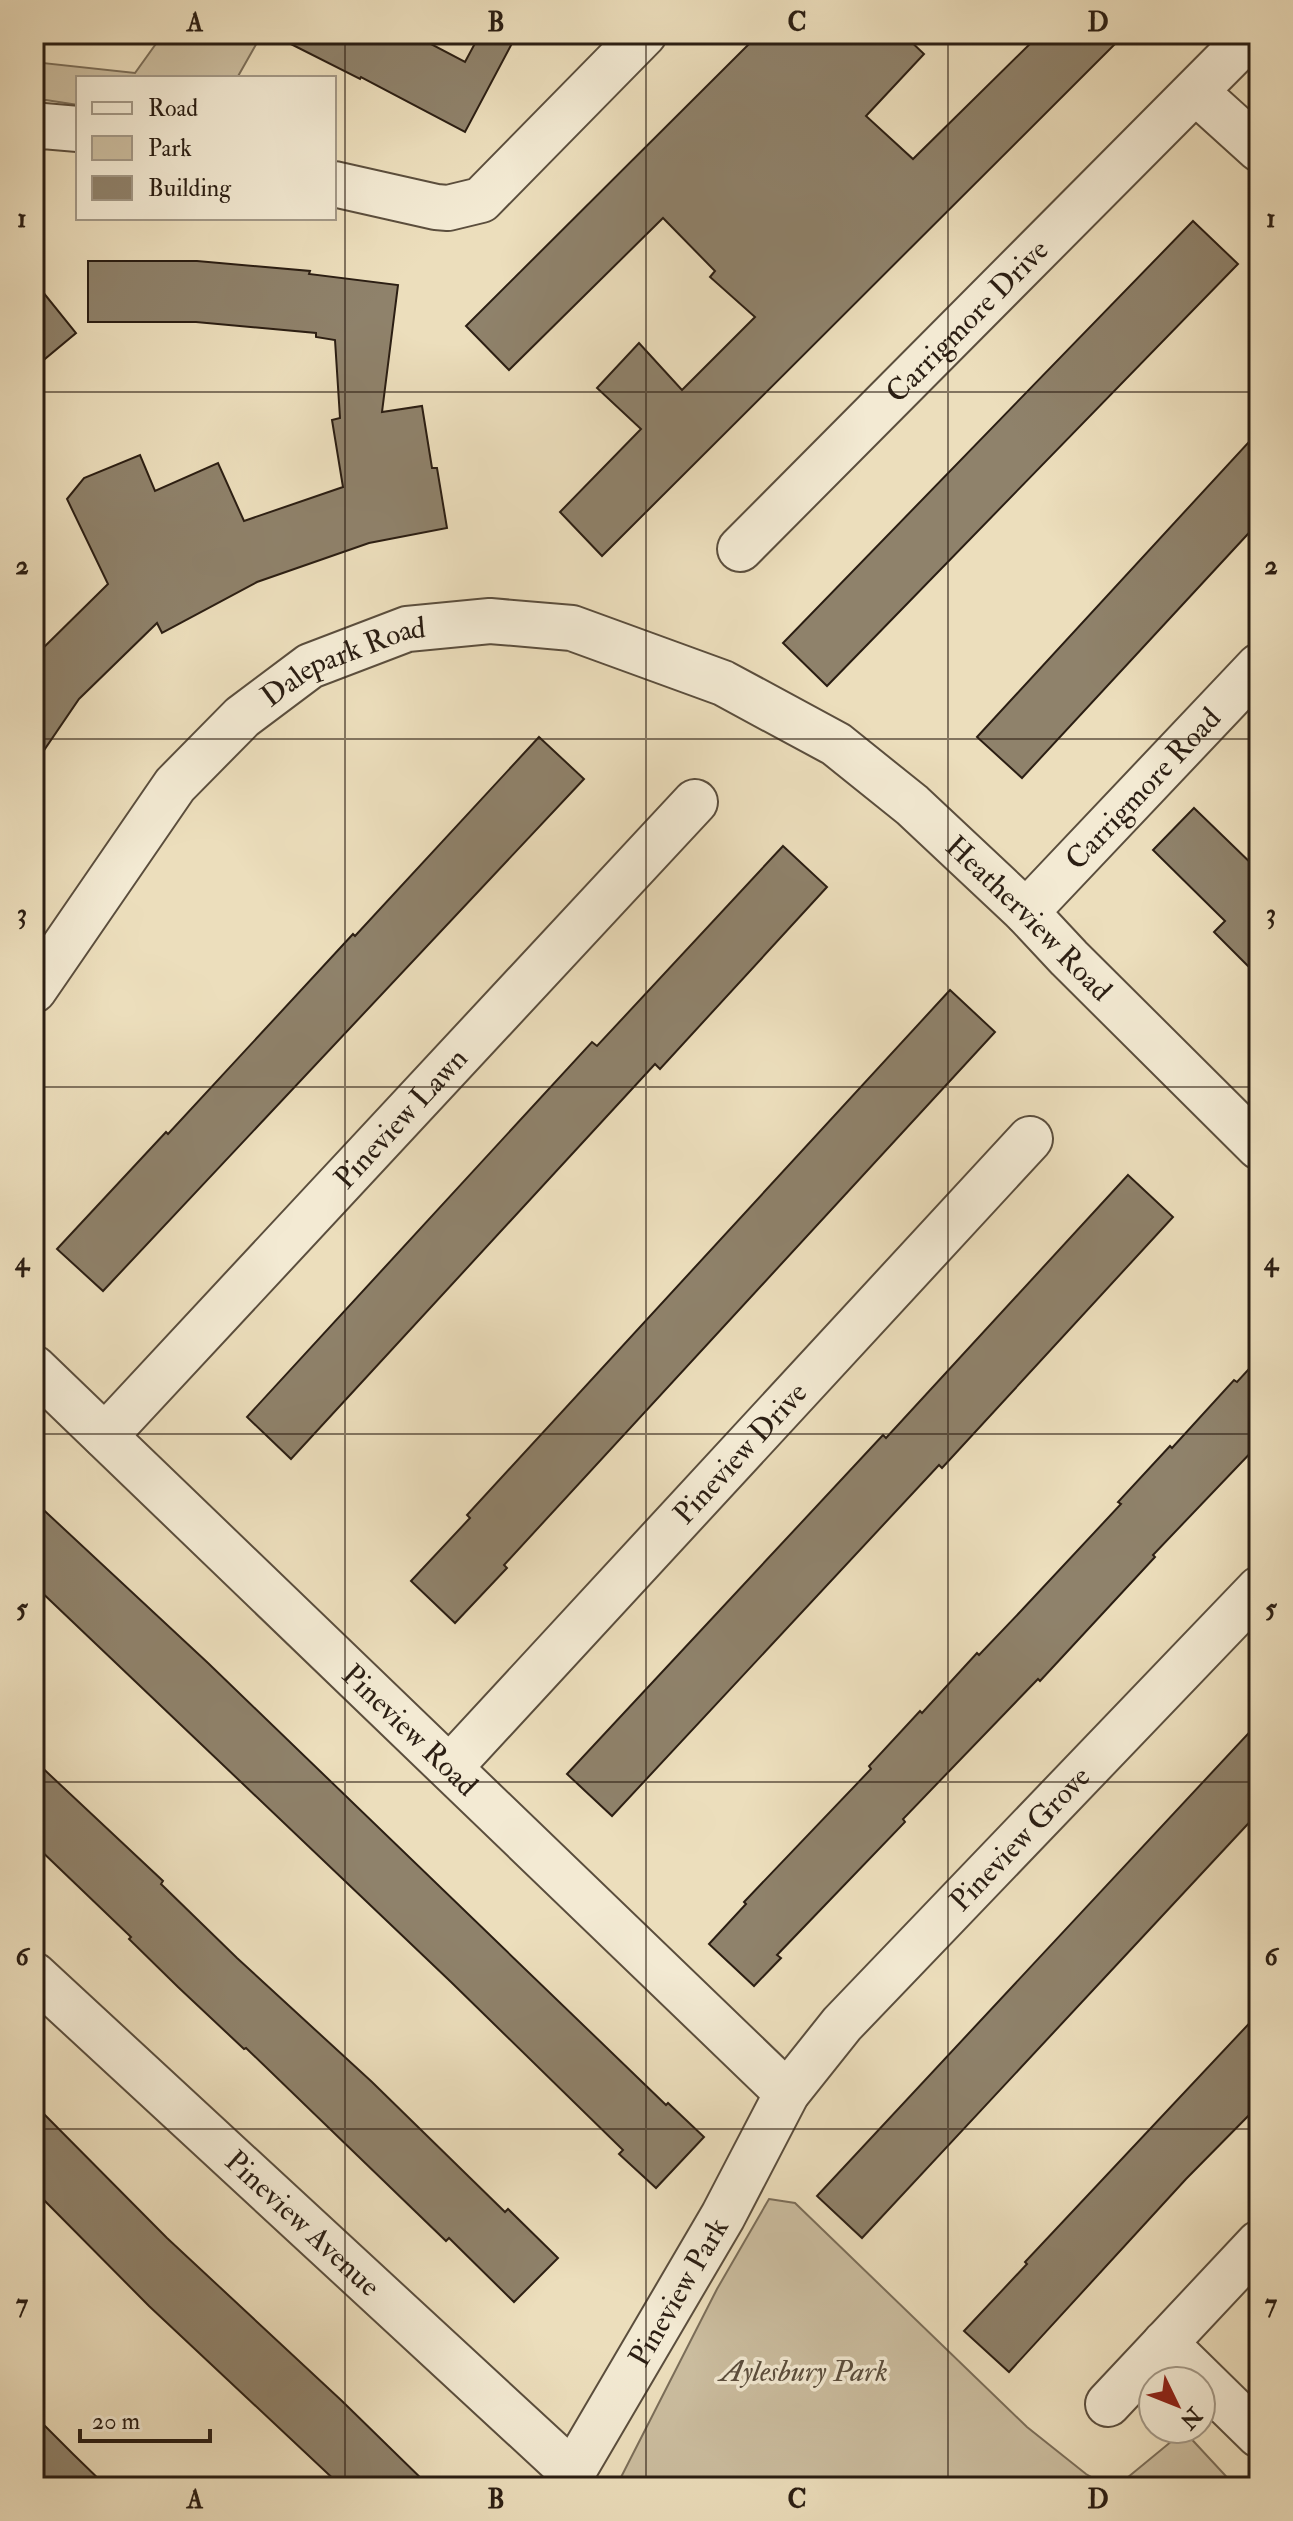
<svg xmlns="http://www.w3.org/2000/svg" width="1293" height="2521" font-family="'IM FELL Double Pica',serif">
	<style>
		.green { fill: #cbbd9f; stroke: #7b6e59; stroke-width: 2 }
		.building { fill: #8f826b; stroke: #2b1e13; stroke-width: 2 }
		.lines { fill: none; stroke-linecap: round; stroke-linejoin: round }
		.street-casing { stroke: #5b4e3d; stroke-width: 48 }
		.street { stroke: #f3ead3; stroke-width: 44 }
		.grid { fill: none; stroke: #2b1e13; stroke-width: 2; stroke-opacity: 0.55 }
		.labels { text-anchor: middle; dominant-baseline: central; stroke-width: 7; stroke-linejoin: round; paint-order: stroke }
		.street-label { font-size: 30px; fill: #2b1e13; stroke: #f3ead3 }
		.park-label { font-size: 30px; font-style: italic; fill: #5b4e3d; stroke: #f3ead3 }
		.neatline { fill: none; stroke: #2b1e13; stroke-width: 3 }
		.grid-label { font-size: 26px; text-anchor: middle; font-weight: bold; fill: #2b1e13 }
	</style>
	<rect width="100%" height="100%" fill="#ecdebc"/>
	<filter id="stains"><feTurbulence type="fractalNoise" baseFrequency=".0025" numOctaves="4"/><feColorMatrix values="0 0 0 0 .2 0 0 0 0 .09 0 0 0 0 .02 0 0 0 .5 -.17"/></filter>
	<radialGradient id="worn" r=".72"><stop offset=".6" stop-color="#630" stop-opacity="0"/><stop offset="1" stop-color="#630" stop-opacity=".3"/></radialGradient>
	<g class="green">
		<polygon points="163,34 262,34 237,78 78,78 78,105 46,100 34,101 34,62 135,73"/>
		<polygon points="769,2199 795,2203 1027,2427 1086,2474 1109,2487 616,2487 717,2289"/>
		<polygon points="1184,2431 1236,2487 1116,2487"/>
	</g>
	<g class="building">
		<polygon points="271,34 412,34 465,62 480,34 517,34 465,132 361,77 360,79"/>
		<polygon points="759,34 903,34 924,54 866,116 913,159 1040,34 1125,34 602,556 560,512 641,429 597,388 639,343 682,390 755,317 710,277 715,271 663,218 509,370 466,326"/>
		<polygon points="1193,221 1238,264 827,686 783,643"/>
		<polygon points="88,261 197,261 310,271 309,274 398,285 382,412 422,406 432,468 437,468 447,528 369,543 257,582 162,633 157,623 79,699 34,765 34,657 108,584 67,499 84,478 140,455 155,491 218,463 244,521 343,487 332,420 340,418 335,340 316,337 316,333 196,322 88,322"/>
		<polygon points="34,281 76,333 34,368"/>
		<polygon points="1259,431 1259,522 1022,778 977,737"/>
		<polygon points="539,737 584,779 103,1291 57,1249 166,1132 168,1134 353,934 355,936"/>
		<polygon points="1194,808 1259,871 1259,977 1214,932 1225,921 1153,850"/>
		<polygon points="783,846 827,887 660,1069 655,1064 291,1459 247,1417 592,1042 597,1046"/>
		<polygon points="950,990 995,1032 504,1565 507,1568 455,1623 411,1581 470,1518 467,1515"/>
		<polygon points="1128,1175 1173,1217 942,1468 939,1465 612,1816 567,1774 883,1435 886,1438"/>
		<polygon points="1259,1358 1259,1444 1153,1555 1155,1557 1040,1681 1038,1679 903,1819 905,1822 777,1955 781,1958 754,1986 709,1944 746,1904 744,1902 871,1769 869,1766 920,1711 922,1713 977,1653 979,1655 1020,1612 1121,1504 1118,1502 1170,1446 1172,1448 1234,1380 1237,1382"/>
		<polygon points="34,1501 208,1663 666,2105 668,2103 704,2137 656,2188 619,2154 623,2150 451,1982 34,1585"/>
		<polygon points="1259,1722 1259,1812 862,2238 817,2196"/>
		<polygon points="34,1760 163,1881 161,1884 237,1958 372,2082 505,2212 508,2209 558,2258 514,2302 449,2238 446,2241 246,2048 244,2049 178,1987 129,1939 131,1937 34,1844"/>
		<polygon points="1259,2013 1259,2105 1186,2179 1009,2372 964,2331 1027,2264 1025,2262"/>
		<polygon points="34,2104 167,2238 342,2401 430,2487 342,2487 149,2306 34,2190"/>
		<polygon points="34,2415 73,2454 107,2487 34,2487"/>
	</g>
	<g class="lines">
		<defs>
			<g id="street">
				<polyline points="1196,92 1259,149"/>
				<polyline points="34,128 43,126 78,129"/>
				<polyline points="334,184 436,207 448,208 481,200 644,34"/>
				<path id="s1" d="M740,549L1252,34"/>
				<path id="s2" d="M1026,912L1259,666"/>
				<path id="s3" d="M34,990L175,785L242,717L310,666L407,629L490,621L572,628L723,683L836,744L912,805L1026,912L1069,958L1259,1147"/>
				<path id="s4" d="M34,1368L787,2093"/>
				<path id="s5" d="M105,1436L695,802"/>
				<path id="s6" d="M451,1766L1030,1139"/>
				<path id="s7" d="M34,1975L572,2472"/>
				<polyline points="1165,2343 1259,2435"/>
				<polyline points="1108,2404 1259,2243"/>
				<path id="s8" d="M564,2487L723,2216L787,2093L842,2024L1259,1589"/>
			</g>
		</defs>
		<use href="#street" class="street-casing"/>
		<use href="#street" class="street"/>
	</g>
	<path class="grid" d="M345,34V2487M646,34V2487M948,34V2487M34,392H1259M34,739H1259M34,1087H1259M34,1434H1259M34,1782H1259M34,2129H1259"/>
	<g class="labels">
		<g class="street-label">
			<text stroke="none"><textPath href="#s1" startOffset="322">Carrigmore Drive</textPath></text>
			<text stroke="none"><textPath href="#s3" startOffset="462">Dalepark Road</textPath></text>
			<text stroke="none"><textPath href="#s2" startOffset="170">Carrigmore Road</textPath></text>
			<text stroke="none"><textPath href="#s3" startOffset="1248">Heatherview Road</textPath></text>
			<text stroke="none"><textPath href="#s5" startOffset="434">Pineview Lawn</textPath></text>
			<text stroke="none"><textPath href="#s6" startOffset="426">Pineview Drive</textPath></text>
			<text stroke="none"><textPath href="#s4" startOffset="522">Pineview Road</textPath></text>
			<text stroke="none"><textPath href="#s8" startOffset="798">Pineview Grove</textPath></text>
			<text stroke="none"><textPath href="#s7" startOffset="366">Pineview Avenue</textPath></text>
			<text stroke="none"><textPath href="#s8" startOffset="226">Pineview Park</textPath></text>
		</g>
		<g class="park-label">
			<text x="804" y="2371">Aylesbury Park</text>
		</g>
	</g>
	<rect width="1293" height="2521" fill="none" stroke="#ecdebc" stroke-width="88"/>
	<rect x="76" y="76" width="260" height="144" fill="#f3ead3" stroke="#a39886" stroke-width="2"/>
	<rect x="92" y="102" width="40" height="12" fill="#f3ead3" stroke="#a39886" stroke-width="2"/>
	<text x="148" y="116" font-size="24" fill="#2b1e13">Road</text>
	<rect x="92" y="136" width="40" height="24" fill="#cbbd9f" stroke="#a39886" stroke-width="2"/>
	<text x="148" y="156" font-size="24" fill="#2b1e13">Park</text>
	<rect x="92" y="176" width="40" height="24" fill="#8f826b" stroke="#a39886" stroke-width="2"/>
	<text x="148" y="196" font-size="24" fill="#2b1e13">Building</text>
	<g transform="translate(1177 2405) rotate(133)"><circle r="38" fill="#f3ead3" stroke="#a39886" stroke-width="2"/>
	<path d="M0-6L14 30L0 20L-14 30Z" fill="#8f2418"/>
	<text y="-12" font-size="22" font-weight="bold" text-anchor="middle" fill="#2b1e13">N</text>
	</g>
	<path d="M80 2429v12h130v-12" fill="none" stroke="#2b1e13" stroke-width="4"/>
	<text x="92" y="2429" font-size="24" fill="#2b1e13" stroke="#f3ead3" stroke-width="6" paint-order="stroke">20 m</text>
	<rect x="44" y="44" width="1205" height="2433" class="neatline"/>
	<g class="grid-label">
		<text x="195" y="31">A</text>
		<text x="496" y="31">B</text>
		<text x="797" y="31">C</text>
		<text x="1098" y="31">D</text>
		<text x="22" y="227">1</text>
		<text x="1271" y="227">1</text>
		<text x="22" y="574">2</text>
		<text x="1271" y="574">2</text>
		<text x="22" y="922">3</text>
		<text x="1271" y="922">3</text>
		<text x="22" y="1270">4</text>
		<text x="1271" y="1270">4</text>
		<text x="22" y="1617">5</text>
		<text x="1271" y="1617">5</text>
		<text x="22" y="1965">6</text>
		<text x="1271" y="1965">6</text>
		<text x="22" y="2312">7</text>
		<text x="1271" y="2312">7</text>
		<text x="195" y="2508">A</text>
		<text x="496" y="2508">B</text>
		<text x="797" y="2508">C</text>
		<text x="1098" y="2508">D</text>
	</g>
	<rect width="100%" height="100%" filter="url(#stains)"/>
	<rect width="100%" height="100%" fill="url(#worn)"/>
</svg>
